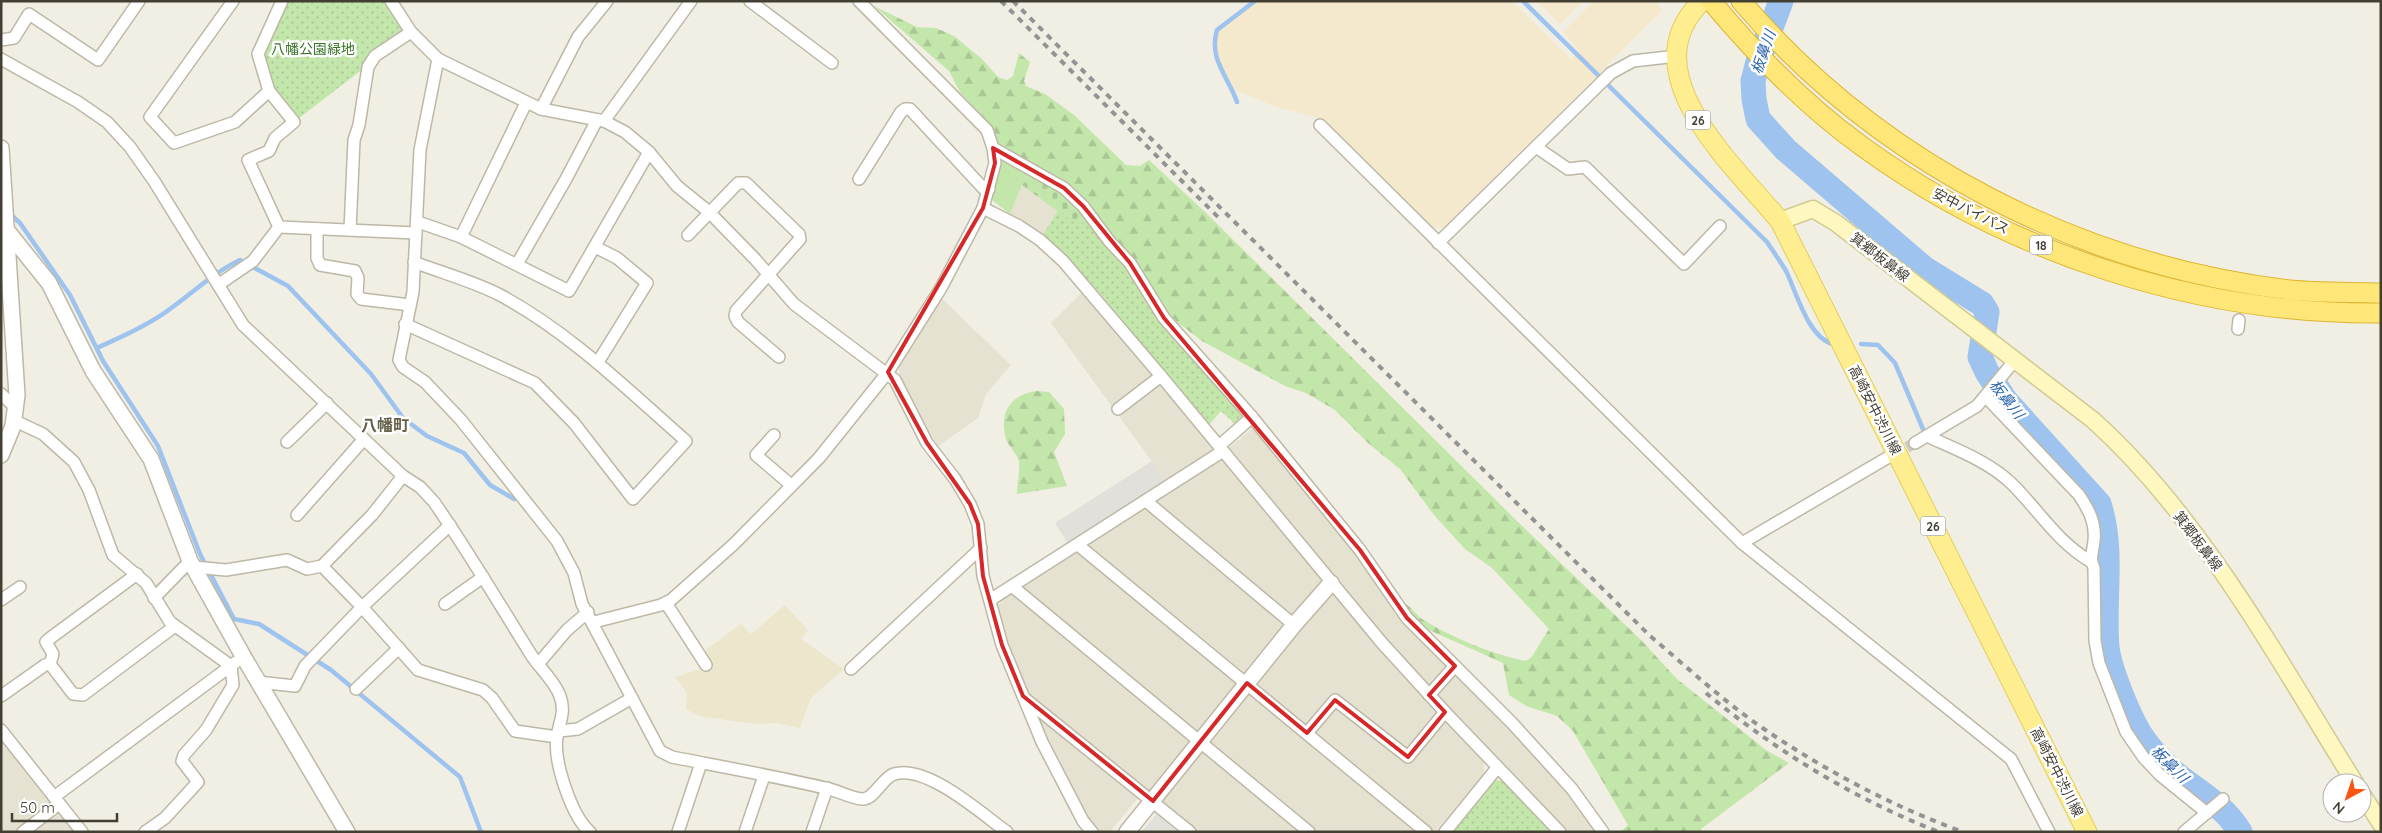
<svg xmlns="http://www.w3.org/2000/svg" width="2382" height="833" font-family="Quicksand,'Noto Sans JP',sans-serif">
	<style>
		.residential { fill: #e5e2d1 }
		.commercial { fill: #f4e9cd }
		.education { fill: #ebe6cc }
		.grass { fill: #c3e6ab }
		.forest { fill: url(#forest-firs) }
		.cemetery { fill: url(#cemetery-stones) }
		.park { fill: url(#park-dots) }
		.parking { fill: #e2e0db }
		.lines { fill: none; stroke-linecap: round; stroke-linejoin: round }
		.stream { stroke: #9ec3ef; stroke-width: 4.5 }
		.river { stroke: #9ec3ef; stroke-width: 25 }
		.minor-tunnel { stroke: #ceccc0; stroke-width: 11; stroke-dasharray: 11 5.5; stroke-linecap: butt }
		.minor-casing { stroke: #bdb8a6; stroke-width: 14 }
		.tertiary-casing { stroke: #bdb8a6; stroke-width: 18 }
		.secondary-casing { stroke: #d2ca92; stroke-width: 19 }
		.primary-casing { stroke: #e3cd5f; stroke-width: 21 }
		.trunk-casing { stroke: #ddb532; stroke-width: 21 }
		.minor { stroke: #fff; stroke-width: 11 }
		.tertiary { stroke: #fff; stroke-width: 15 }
		.secondary { stroke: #fef8c0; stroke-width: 16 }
		.primary { stroke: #feee8f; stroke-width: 19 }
		.trunk { stroke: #fee678; stroke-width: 19 }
		.rail { stroke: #939393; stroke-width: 4; stroke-dasharray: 6 6; stroke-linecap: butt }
		.marked { fill: none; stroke: #d62828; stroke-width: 4; stroke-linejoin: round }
		.labels { text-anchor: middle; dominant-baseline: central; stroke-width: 5; stroke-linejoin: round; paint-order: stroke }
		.shield { fill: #fff; stroke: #7b7970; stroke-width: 1 }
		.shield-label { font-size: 12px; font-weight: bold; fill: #433f33 }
		.park-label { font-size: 14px; fill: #3a7427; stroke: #fff }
		.street-label { font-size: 14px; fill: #433f33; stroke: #fff }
		.water-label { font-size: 15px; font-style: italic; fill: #2d66ae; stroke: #fff }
		.quarter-label { font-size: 16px; font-weight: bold; fill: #665f4a; stroke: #fff }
	</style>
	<defs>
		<pattern id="forest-firs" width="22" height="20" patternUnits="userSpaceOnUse" patternTransform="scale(1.25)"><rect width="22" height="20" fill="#c3e6ab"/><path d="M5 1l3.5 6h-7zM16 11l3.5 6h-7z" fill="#a9c694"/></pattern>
		<pattern id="cemetery-stones" width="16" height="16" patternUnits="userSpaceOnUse" patternTransform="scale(1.25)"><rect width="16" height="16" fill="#c3e6ab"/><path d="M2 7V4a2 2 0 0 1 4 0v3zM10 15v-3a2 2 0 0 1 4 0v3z" fill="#a9c694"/></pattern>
		<pattern id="park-dots" width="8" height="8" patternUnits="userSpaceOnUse" patternTransform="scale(1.25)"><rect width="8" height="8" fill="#c3e6ab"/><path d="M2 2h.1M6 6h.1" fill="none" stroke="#a9c694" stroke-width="1.8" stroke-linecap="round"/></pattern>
	</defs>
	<rect width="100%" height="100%" fill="#f1efe3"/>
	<g class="residential">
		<polygon points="1022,185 1058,210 1043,235 1010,214"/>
		<polygon points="1083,291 1210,442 1229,448 1254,427 1447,663 1447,670 1421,694 1484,762 1484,773 1435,832 1197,832 1146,788 1110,832 1099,832 1088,818 1024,689 997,606 1008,596 1172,489 1051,323"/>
		<polygon points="941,298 1011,365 986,394 978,418 938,446 922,420 899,374 899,364"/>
		<polygon points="1454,675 1460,676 1565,786 1600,832 1563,832 1437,698 1437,692"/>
		<polygon points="1,737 78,832 1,832"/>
	</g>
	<g class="commercial">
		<polygon points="1258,1 1512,1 1571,59 1579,50 1563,32 1594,1 1657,1 1662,11 1443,228 1434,228 1325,120 1277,107 1237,91 1226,80 1219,62 1215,37 1218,31"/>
		<polygon points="1536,1 1584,1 1560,25"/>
	</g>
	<polygon class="education" points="785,605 808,630 801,639 844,669 811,698 800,728 777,723 755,724 699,716 686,709 687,693 675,677 701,669 710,663 703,652 741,624 751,634"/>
	<polygon class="grass" points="1004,159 1030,172 1022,185 1010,214 992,200 1000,164"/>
	<g class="forest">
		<path d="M874,6L917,27L936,28L954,36L982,59L998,77L1007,80L1013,76L1019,53L1030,62L1024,81L1026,86L1045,94L1074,115L1126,165L1140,166L1149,160L1204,211L1518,522L1641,640L1677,679L1766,750L1789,763L1701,829L1702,832H1620L1628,825L1573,731L1557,716L1526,706L1509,695L1503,663L1429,630L1416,621L1401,602C1410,604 1415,614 1422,619C1453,638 1489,653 1525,661L1531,658L1549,629L1492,568L1465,549L1434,515L1400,469L1368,443L1335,410L1306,393L1285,386L1202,341L1177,322L1149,291L1134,264L1088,204L999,148L992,126L960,92L949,71Z"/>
		<path d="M1036,391L1049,392L1064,409L1065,434L1054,452L1067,486L1017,494C1017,484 1020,472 1019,462C1018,455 1009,447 1006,439C999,412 1010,395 1036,391Z"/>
	</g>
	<polygon class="cemetery" points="1030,172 1062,192 1087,217 1079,227 1022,185"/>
	<g class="park">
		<polygon points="282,1 391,1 411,32 294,122 269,91 258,54"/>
		<polygon points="1058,210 1079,227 1087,217 1244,412 1243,420 1237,426 1221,411 1209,425 1098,291 1043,235"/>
		<polygon points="1494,780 1504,781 1552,832 1451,832"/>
	</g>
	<g class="parking">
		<polygon points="1152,461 1166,481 1069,545 1055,523"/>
		<polygon points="1157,814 1178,832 1141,832"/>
	</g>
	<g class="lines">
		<g class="stream">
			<path d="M1523,1L1767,242C1773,251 1780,261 1786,271C1796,291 1808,338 1833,344"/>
			<path d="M1237,102C1229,78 1208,59 1217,30L1255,1"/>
			<polyline points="9,213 20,223 70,295 103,361 158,446 200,554 234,619 259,624 331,670 460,777 481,832"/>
			<polyline points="1861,344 1878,345 1895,363 1923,429"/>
			<path d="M97,348C123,336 151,324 174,306C196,290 215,272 240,260L288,286L371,374L403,418L427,436L464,453L490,485L514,499"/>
		</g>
		<path class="river" d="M1781,1L1758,62L1753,81L1754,99L1758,119L1786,150L1925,269L1982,304L1987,312L1980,357L1987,372L2006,401L2099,504C2114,550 2103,599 2107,647C2109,667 2128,714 2139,732C2146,744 2160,760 2170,769C2194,790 2224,804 2240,832"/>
		<polyline class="minor-tunnel" points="1892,455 1915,443"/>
		<defs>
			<g id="minor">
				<polyline points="233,1 150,117 174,143 235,122 269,91"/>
				<polyline points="391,1 411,32 438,59 541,109 604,121 625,132 649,152 677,186 709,212 755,259 794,304 895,380 927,443 955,479 970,504 978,524 983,576 1002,645 1042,742 1083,821 1092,832"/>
				<polyline points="750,1 832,63"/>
				<polyline points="1,40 14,38 29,14 98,60 139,1"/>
				<path d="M1,59L78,102L107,122L130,147L154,181L243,325L403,476L420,487L434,502C468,551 498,602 530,653C539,668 554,680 560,696C566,713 559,722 557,737C553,761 572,817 590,832"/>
				<path d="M438,59L420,150L413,292L399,360L403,367L425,382L461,420L557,541L574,573L582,604L660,751L672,757C723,767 774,776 825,788C837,790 850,798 862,799C874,800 882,778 894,774C927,764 982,814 1007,832"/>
				<polyline points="541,109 578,37 607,1"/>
				<polyline points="604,121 691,1"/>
				<polyline points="1320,125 1742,543 2011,759 2049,832"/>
				<polyline points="1536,147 1568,169 1585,167 1684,264 1720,226"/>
				<polyline points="993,148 1064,188 1083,206 1110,242 1130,263 1164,318 1252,417 1360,550 1407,618 1513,724 1572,789 1603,832"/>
				<polyline points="859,179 901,112 905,109 910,109 983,188 989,189"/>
				<polyline points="983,208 1019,226 1040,240 1063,261 1161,376 1382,643 1445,712 1560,832"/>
				<polyline points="418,222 461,237 569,291 649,152"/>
				<polyline points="279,227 248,160 269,151 275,138 294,122 269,91 258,54 282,1"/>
				<polyline points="317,229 317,258 320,265 355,271 358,278 357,294 361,299 410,305"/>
				<polyline points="350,230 354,140 359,125 368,67 375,56 411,32"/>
				<polyline points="688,235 738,183 746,183 799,234 800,239 736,311 735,316 738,322 779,357"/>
				<polyline points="461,237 526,103"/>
				<polyline points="1438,243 1611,73 1633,61 1677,56"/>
				<polyline points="595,247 617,258 647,283 598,362"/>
				<polyline points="517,264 566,179 597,120"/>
				<polyline points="218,285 253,261 279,227 416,233"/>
				<path d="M405,324L535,383L574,423L633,499L686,441C627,389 569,332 500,295C473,281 442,273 414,262"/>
				<polyline points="2238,329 2239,320"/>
				<polyline points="1,394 15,407"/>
				<path d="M1986,397L2079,495C2089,510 2096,523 2094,541C2093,552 2089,558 2094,568L2095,641L2099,663L2126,732L2144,758L2160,775L2207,813"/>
				<polyline points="1118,409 1161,376"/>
				<polyline points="13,420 43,434 74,462 89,490 113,555 146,583 170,622 231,666 233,685 206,730 184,755 182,761 198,782 165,818 145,832"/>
				<polyline points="774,435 756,455 791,485"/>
				<path d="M1927,436C1955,449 1988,461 2011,483C2038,509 2056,541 2090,561"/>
				<polyline points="287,442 327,403"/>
				<polyline points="1915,443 1977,406 2015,360"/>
				<polyline points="1219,446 1252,417"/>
				<polyline points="403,476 372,515 322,566 362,607 418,670 483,690 492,698 515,731 557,737"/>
				<polyline points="1146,501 1294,625"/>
				<polyline points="297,515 364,439"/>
				<polyline points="1742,543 1892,455"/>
				<polyline points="1078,545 1426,832"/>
				<polyline points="194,567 226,570 287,560 307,569 322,566"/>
				<polyline points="1013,587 1309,832"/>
				<polyline points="154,598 190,561"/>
				<polyline points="1,600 20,587"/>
				<polyline points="990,600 1223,451"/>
				<polyline points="666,603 706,665"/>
				<polyline points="445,604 483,577"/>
				<polyline points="594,622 661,605 671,600 734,544 819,458 888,372 941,288 983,208 995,163 993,148 987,130 859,1"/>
				<polyline points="539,663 567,630 588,612"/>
				<polyline points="50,664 53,654 46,642 49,639 137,574"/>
				<polyline points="851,669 981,548"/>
				<polyline points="258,682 295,686 305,666 362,607 450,525"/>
				<polyline points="356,689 399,648"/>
				<polyline points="1429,695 1455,666"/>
				<polyline points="1,696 45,665 50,664 73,694 83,695 175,626"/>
				<polyline points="1024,698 1190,832"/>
				<polyline points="1,730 82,832"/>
				<polyline points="559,731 578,729 632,698"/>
				<polyline points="1307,733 1335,700 1408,757 1445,712"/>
				<polyline points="54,797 236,662"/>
				<polyline points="23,832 59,804"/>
				<polyline points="678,832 701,763"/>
				<polyline points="745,832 764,776"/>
				<polyline points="812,832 827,788"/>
				<polyline points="1445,832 1497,768"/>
				<polyline points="2184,832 2223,799"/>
			</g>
			<g id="tertiary">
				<polyline points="1,148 17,395 13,426 1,455"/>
				<polyline points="8,232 49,283 93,371 151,459 190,561 243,656 347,832"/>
				<polyline points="1127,832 1294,625 1331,583"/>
			</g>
			<g id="secondary">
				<path d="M1780,221L1813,209L1836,223L2093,420C2201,517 2278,660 2355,783"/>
				<polyline points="2362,794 2381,824"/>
			</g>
			<path id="primary" d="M1702,1C1628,73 1735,166 1780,221L2087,832"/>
			<g id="trunk">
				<path d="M1711,1C1756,55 1806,106 1863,147C2010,254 2199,315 2381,313"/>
				<path d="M1741,1C1879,163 2079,265 2290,290C2320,293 2351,292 2381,293"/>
			</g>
		</defs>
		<use href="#minor" class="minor-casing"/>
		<use href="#tertiary" class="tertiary-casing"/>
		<use href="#secondary" class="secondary-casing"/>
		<use href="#primary" class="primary-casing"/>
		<use href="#trunk" class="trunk-casing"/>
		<use href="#minor" class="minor"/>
		<use href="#tertiary" class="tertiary"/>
		<use href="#secondary" class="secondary"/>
		<use href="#primary" class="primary"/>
		<use href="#trunk" class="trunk"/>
		<g class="rail">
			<polyline points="1001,1 1219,218"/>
			<path d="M1013,1L1649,635C1687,667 1723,701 1764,729C1826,771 1892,806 1963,832"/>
			<path d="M1706,693C1776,751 1854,799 1939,832"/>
		</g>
	</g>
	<path class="marked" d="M993,148L1064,188L1083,206L1130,263L1164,318L1360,550L1407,618L1455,666L1429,695L1445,712L1408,757L1335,700L1307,733L1247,683L1153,801L1023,696L1002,645L983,576L978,524L970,504L927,443L888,372L983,208L995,163Z"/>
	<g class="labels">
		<g class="shield">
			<rect x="1685.5" y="110.5" width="25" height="19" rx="4"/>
			<rect x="2030" y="235.5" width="22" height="19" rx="4"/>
			<rect x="1920.5" y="516.5" width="25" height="19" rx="4"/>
		</g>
		<g class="shield-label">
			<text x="1698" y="120">26</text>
			<text x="2041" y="245">18</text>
			<text x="1933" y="526">26</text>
		</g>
		<g class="park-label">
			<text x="313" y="49">八幡公園緑地</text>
		</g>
		<g class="street-label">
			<text transform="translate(1971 211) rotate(27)">安中バイパス</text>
			<text transform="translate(1880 257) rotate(38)">箕郷板鼻線</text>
			<text transform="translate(1875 410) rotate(63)">高崎安中渋川線</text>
			<text transform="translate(2198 541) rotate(53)">箕郷板鼻線</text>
			<text transform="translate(2057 772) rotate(63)">高崎安中渋川線</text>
		</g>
		<g class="water-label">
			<text transform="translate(1763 52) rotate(-71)">板鼻川</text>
			<text transform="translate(2007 399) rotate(52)">板鼻川</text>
			<text transform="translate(2170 764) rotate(45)">板鼻川</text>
		</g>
		<g class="quarter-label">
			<text x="385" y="425">八幡町</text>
		</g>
	</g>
	<rect width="2382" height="833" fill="none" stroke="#433f33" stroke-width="5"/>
	<g transform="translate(2347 798) rotate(220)"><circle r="24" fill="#ffffff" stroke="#b4b2ad"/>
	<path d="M0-4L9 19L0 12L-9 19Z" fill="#fa5411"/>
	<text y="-8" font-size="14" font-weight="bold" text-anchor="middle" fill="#433f33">N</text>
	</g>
	<path d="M12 813v8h105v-8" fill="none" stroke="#433f33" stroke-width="2.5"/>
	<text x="20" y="813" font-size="15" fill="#433f33" stroke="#ffffff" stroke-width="4" paint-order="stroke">50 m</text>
</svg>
